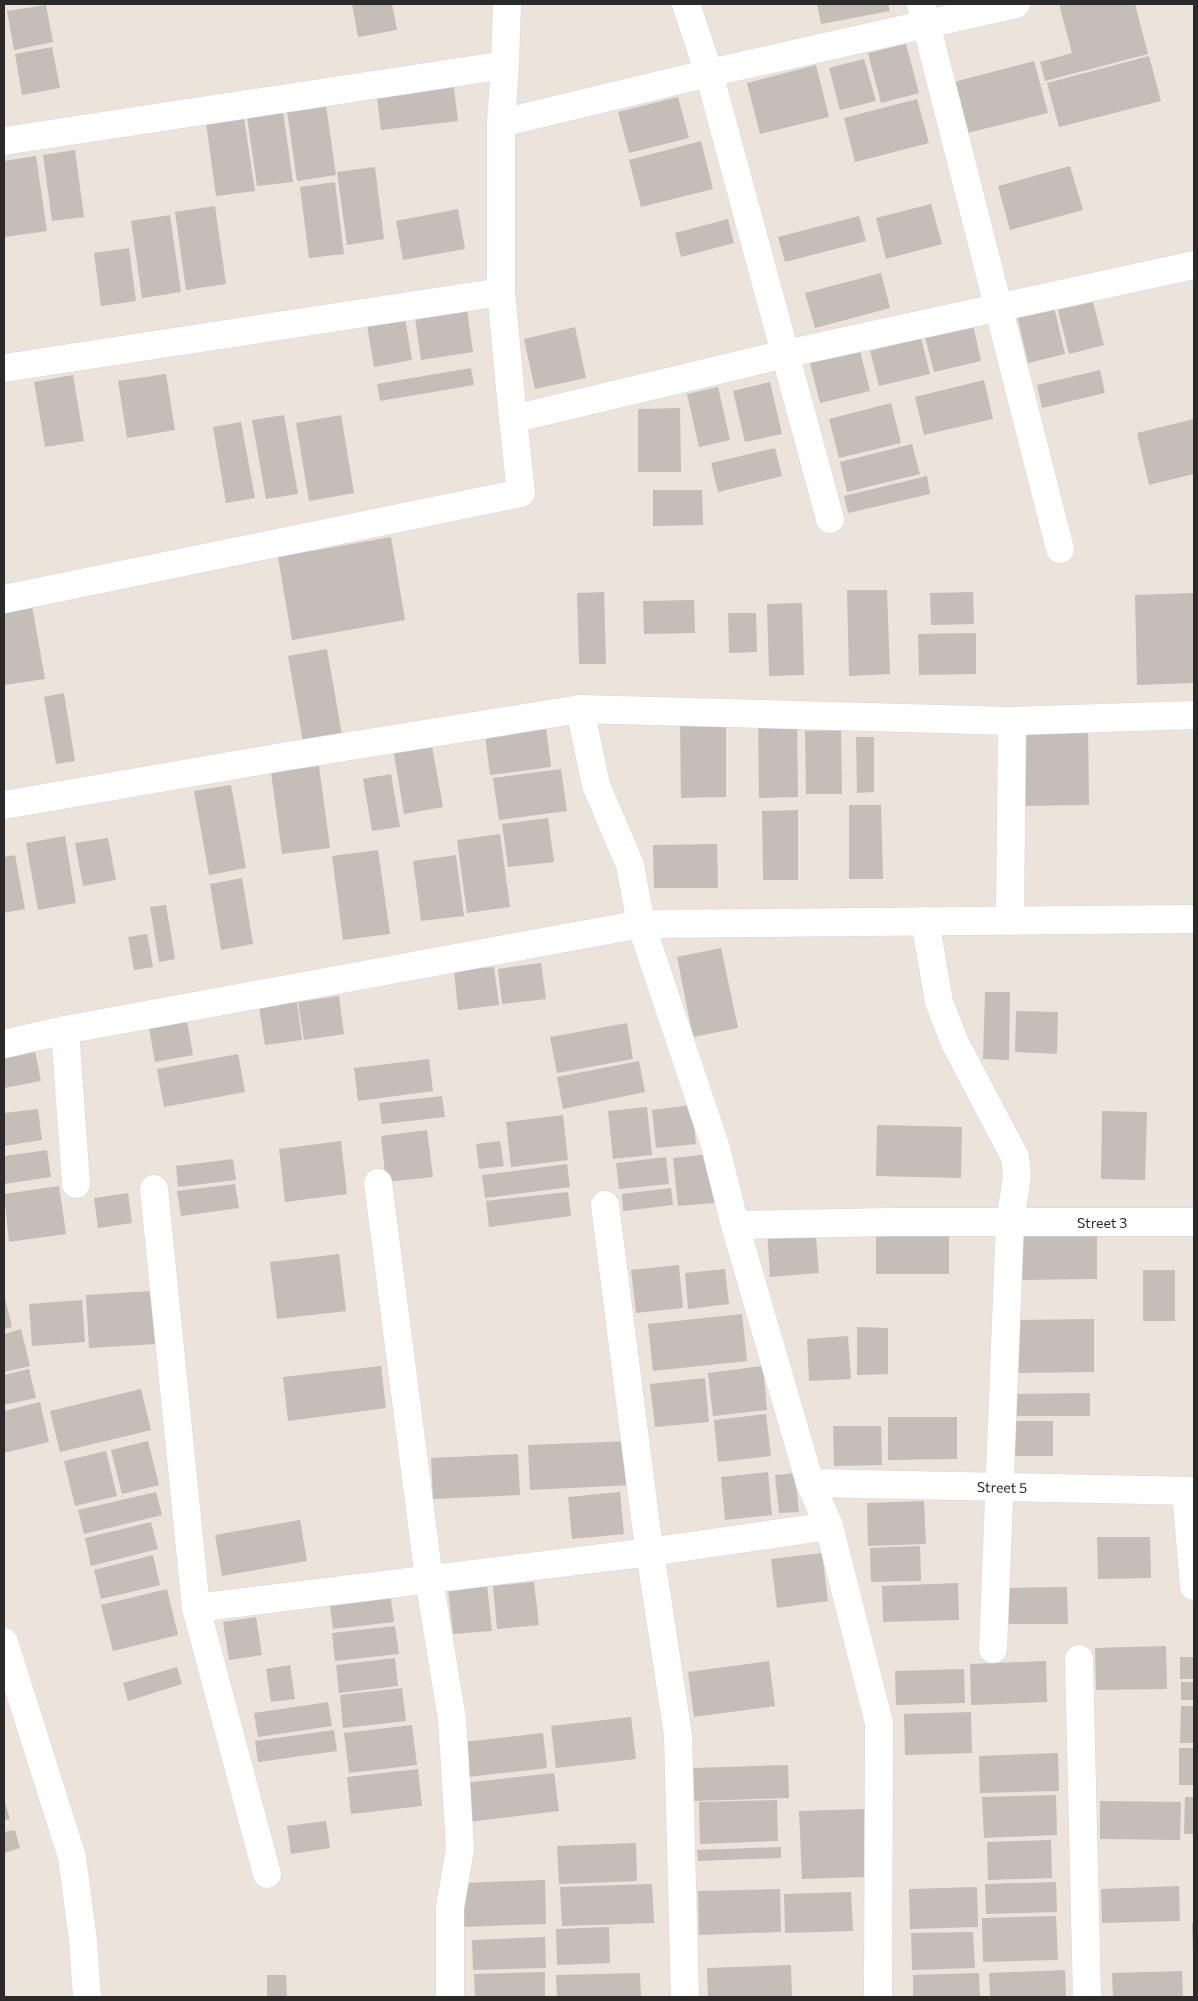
<svg xmlns="http://www.w3.org/2000/svg" width="1198" height="2001" font-family="Commissioner,sans-serif">
	<style>
		.building { fill: #c4bdb8 }
		.lines { fill: none; stroke-linecap: round; stroke-linejoin: round }
		.street-casing { stroke: #d1d6e3; stroke-width: 29 }
		.street { stroke: #fff; stroke-width: 28 }
		.labels { text-anchor: middle; dominant-baseline: central; stroke-width: 4; stroke-linejoin: round; paint-order: stroke }
		.street-label { font-size: 14px; fill: #2a2a2a; stroke: #fff }
	</style>
	<rect width="100%" height="100%" fill="#ece3db"/>
	<g class="building">
		<polygon points="352,4 392,4 397,30 358,37"/>
		<polygon points="817,4 888,4 890,11 821,24"/>
		<polygon points="1059,4 1135,4 1148,54 1045,81 1040,62 1072,53"/>
		<polygon points="46,5 53,42 14,50 7,11"/>
		<polygon points="906,44 919,93 881,103 868,53"/>
		<polygon points="52,47 60,88 22,95 15,54"/>
		<polygon points="1149,56 1161,101 1059,127 1047,83"/>
		<polygon points="864,59 876,101 840,110 829,68"/>
		<polygon points="1034,61 1048,113 963,134 950,83"/>
		<polygon points="816,65 829,117 760,134 747,83"/>
		<polygon points="453,81 458,121 381,130 376,90"/>
		<polygon points="678,97 689,138 629,153 618,112"/>
		<polygon points="325,99 336,175 297,181 286,104"/>
		<polygon points="917,99 929,143 855,162 844,118"/>
		<polygon points="282,105 293,182 257,186 246,110"/>
		<polygon points="243,111 255,191 216,196 205,116"/>
		<polygon points="701,141 713,189 641,207 629,160"/>
		<polygon points="75,150 84,217 52,221 43,155"/>
		<polygon points="36,156 47,231 5,237 4,161"/>
		<polygon points="1070,166 1083,210 1010,230 998,186"/>
		<polygon points="375,167 384,239 347,245 337,172"/>
		<polygon points="335,182 344,254 309,258 300,187"/>
		<polygon points="931,204 942,244 886,259 876,218"/>
		<polygon points="215,206 226,284 186,290 175,212"/>
		<polygon points="458,209 465,249 403,260 396,221"/>
		<polygon points="170,215 181,292 142,298 131,221"/>
		<polygon points="859,216 866,241 785,262 778,237"/>
		<polygon points="728,219 734,243 681,257 675,233"/>
		<polygon points="129,248 136,301 101,306 94,253"/>
		<polygon points="881,273 890,308 815,328 805,293"/>
		<polygon points="1093,302 1104,345 1069,354 1058,310"/>
		<polygon points="1054,307 1065,354 1028,363 1017,315"/>
		<polygon points="467,310 473,352 421,360 415,318"/>
		<polygon points="405,318 412,360 374,367 367,325"/>
		<polygon points="973,325 981,361 934,372 925,337"/>
		<polygon points="575,327 586,378 535,389 524,339"/>
		<polygon points="921,338 930,374 879,386 870,351"/>
		<polygon points="859,347 870,391 820,403 809,359"/>
		<polygon points="471,368 474,385 380,401 377,384"/>
		<polygon points="1100,370 1105,393 1042,408 1037,385"/>
		<polygon points="166,374 175,430 127,438 118,381"/>
		<polygon points="73,375 84,441 45,447 34,382"/>
		<polygon points="984,380 993,419 924,435 915,397"/>
		<polygon points="770,382 782,434 745,442 733,391"/>
		<polygon points="718,387 730,440 699,447 687,394"/>
		<polygon points="891,403 901,443 839,458 829,419"/>
		<polygon points="680,408 681,472 638,472 638,409"/>
		<polygon points="284,415 298,494 266,499 252,420"/>
		<polygon points="341,415 354,493 309,501 296,423"/>
		<polygon points="1194,419 1194,474 1149,485 1137,433"/>
		<polygon points="241,422 255,498 226,503 213,427"/>
		<polygon points="912,444 920,474 847,492 840,462"/>
		<polygon points="775,448 782,476 718,492 711,463"/>
		<polygon points="927,476 930,494 848,513 844,496"/>
		<polygon points="653,490 702,490 703,525 653,526"/>
		<polygon points="391,537 405,620 292,640 278,557"/>
		<polygon points="847,590 887,590 890,674 849,676"/>
		<polygon points="604,592 606,664 579,664 577,593"/>
		<polygon points="973,592 974,624 931,625 930,593"/>
		<polygon points="1194,593 1194,683 1137,685 1135,595"/>
		<polygon points="694,600 695,633 644,634 643,601"/>
		<polygon points="802,603 804,675 769,676 767,604"/>
		<polygon points="32,606 45,679 4,685 4,610"/>
		<polygon points="728,613 756,613 757,652 729,653"/>
		<polygon points="976,633 976,674 919,675 918,634"/>
		<polygon points="327,649 342,735 303,742 288,656"/>
		<polygon points="64,693 75,761 56,764 44,697"/>
		<polygon points="758,716 797,716 798,797 759,798"/>
		<polygon points="680,723 726,723 726,797 681,798"/>
		<polygon points="1088,724 1089,805 1019,806 1019,726"/>
		<polygon points="546,727 551,767 490,775 485,735"/>
		<polygon points="841,730 842,794 806,794 805,731"/>
		<polygon points="856,737 874,737 874,792 857,793"/>
		<polygon points="431,741 443,807 404,814 393,748"/>
		<polygon points="319,766 330,848 282,854 271,772"/>
		<polygon points="561,769 567,811 499,820 493,778"/>
		<polygon points="391,774 400,827 372,831 363,779"/>
		<polygon points="231,785 246,868 209,875 194,791"/>
		<polygon points="849,805 881,805 883,879 849,879"/>
		<polygon points="798,810 798,880 763,880 762,811"/>
		<polygon points="548,818 554,862 508,867 502,824"/>
		<polygon points="500,834 510,907 467,913 457,840"/>
		<polygon points="65,836 76,903 38,910 26,843"/>
		<polygon points="108,838 116,880 83,886 75,843"/>
		<polygon points="717,844 718,888 654,888 653,845"/>
		<polygon points="378,850 390,934 343,940 332,856"/>
		<polygon points="15,855 25,909 4,913 4,857"/>
		<polygon points="456,855 464,916 421,921 413,861"/>
		<polygon points="242,878 253,944 221,950 210,884"/>
		<polygon points="166,905 175,959 159,962 150,907"/>
		<polygon points="147,934 153,967 134,970 128,937"/>
		<polygon points="721,948 738,1028 693,1037 677,957"/>
		<polygon points="541,963 546,999 502,1004 498,969"/>
		<polygon points="494,967 499,1005 458,1010 454,971"/>
		<polygon points="985,992 1010,992 1009,1060 983,1059"/>
		<polygon points="339,996 344,1034 304,1040 298,1002"/>
		<polygon points="297,1002 302,1040 265,1045 259,1007"/>
		<polygon points="1016,1011 1058,1012 1057,1054 1015,1052"/>
		<polygon points="186,1015 193,1055 155,1062 148,1022"/>
		<polygon points="627,1023 633,1059 557,1073 550,1037"/>
		<polygon points="34,1046 41,1081 4,1088 4,1052"/>
		<polygon points="238,1054 245,1092 164,1107 157,1069"/>
		<polygon points="429,1059 433,1091 358,1101 354,1068"/>
		<polygon points="639,1061 645,1092 563,1109 557,1077"/>
		<polygon points="442,1096 445,1117 382,1124 379,1103"/>
		<polygon points="692,1105 696,1144 656,1148 652,1110"/>
		<polygon points="647,1107 652,1155 613,1159 608,1111"/>
		<polygon points="38,1109 42,1140 4,1146 4,1113"/>
		<polygon points="1102,1111 1147,1112 1145,1180 1101,1179"/>
		<polygon points="563,1115 568,1160 511,1167 506,1122"/>
		<polygon points="877,1125 962,1127 961,1178 876,1176"/>
		<polygon points="427,1130 433,1177 386,1182 381,1136"/>
		<polygon points="341,1141 347,1194 285,1202 279,1149"/>
		<polygon points="500,1141 504,1166 479,1169 476,1144"/>
		<polygon points="47,1150 51,1177 4,1184 4,1156"/>
		<polygon points="710,1154 715,1203 678,1206 673,1158"/>
		<polygon points="666,1157 669,1184 619,1189 616,1163"/>
		<polygon points="233,1159 236,1180 178,1187 176,1166"/>
		<polygon points="567,1164 570,1187 485,1198 482,1175"/>
		<polygon points="235,1184 239,1208 181,1216 177,1191"/>
		<polygon points="59,1186 66,1234 9,1242 4,1194"/>
		<polygon points="671,1188 673,1205 623,1211 622,1194"/>
		<polygon points="568,1192 571,1216 489,1227 486,1201"/>
		<polygon points="128,1193 132,1223 98,1228 94,1198"/>
		<polygon points="815,1226 819,1273 770,1277 767,1230"/>
		<polygon points="876,1226 949,1227 949,1274 876,1274"/>
		<polygon points="1097,1229 1097,1279 1014,1280 1013,1230"/>
		<polygon points="339,1254 346,1311 277,1319 270,1262"/>
		<polygon points="679,1265 683,1308 636,1313 631,1270"/>
		<polygon points="725,1269 729,1304 688,1309 685,1273"/>
		<rect x="1143" y="1270" width="32" height="51"/>
		<polygon points="152,1291 156,1344 89,1348 86,1295"/>
		<polygon points="4,1294 12,1327 4,1329"/>
		<polygon points="82,1300 85,1342 32,1346 29,1304"/>
		<polygon points="742,1314 747,1361 653,1371 648,1324"/>
		<polygon points="1094,1319 1094,1372 1010,1373 1009,1320"/>
		<polygon points="857,1327 888,1328 888,1374 857,1375"/>
		<polygon points="21,1329 30,1366 4,1372 4,1334"/>
		<polygon points="848,1336 851,1379 809,1381 807,1339"/>
		<polygon points="381,1366 386,1408 288,1421 283,1377"/>
		<polygon points="763,1366 767,1410 713,1416 708,1373"/>
		<polygon points="29,1369 36,1398 4,1405 4,1375"/>
		<polygon points="705,1378 709,1422 655,1427 650,1384"/>
		<polygon points="141,1389 151,1430 60,1452 50,1411"/>
		<polygon points="1090,1393 1090,1416 1010,1416 1010,1394"/>
		<polygon points="40,1402 49,1442 4,1453 4,1411"/>
		<polygon points="766,1414 771,1456 718,1462 714,1420"/>
		<polygon points="888,1417 957,1417 957,1459 888,1460"/>
		<rect x="1007" y="1421" width="46" height="35"/>
		<polygon points="833,1426 881,1426 882,1465 834,1466"/>
		<polygon points="148,1441 159,1485 122,1494 111,1450"/>
		<polygon points="631,1441 633,1485 530,1490 528,1445"/>
		<polygon points="106,1451 117,1496 75,1506 64,1461"/>
		<polygon points="518,1454 520,1495 433,1499 431,1458"/>
		<polygon points="768,1472 772,1515 725,1520 721,1477"/>
		<polygon points="795,1473 799,1512 779,1513 775,1475"/>
		<polygon points="156,1492 162,1515 84,1534 78,1510"/>
		<polygon points="620,1492 624,1534 572,1539 568,1497"/>
		<polygon points="924,1501 926,1544 868,1546 867,1503"/>
		<polygon points="300,1520 307,1561 222,1576 215,1535"/>
		<polygon points="151,1522 158,1549 91,1566 85,1538"/>
		<polygon points="1097,1537 1150,1537 1151,1578 1098,1579"/>
		<polygon points="920,1546 921,1581 871,1582 870,1548"/>
		<polygon points="822,1553 828,1601 777,1608 771,1559"/>
		<polygon points="153,1555 160,1585 101,1599 94,1570"/>
		<polygon points="534,1582 539,1625 497,1629 493,1586"/>
		<polygon points="958,1583 959,1620 883,1622 882,1586"/>
		<polygon points="487,1585 492,1631 453,1634 448,1589"/>
		<polygon points="1067,1587 1068,1624 1008,1624 1008,1588"/>
		<polygon points="167,1589 178,1635 113,1651 101,1605"/>
		<polygon points="390,1592 394,1622 333,1629 329,1599"/>
		<polygon points="256,1617 262,1655 229,1660 223,1622"/>
		<polygon points="395,1626 399,1654 335,1661 332,1633"/>
		<polygon points="1166,1646 1167,1689 1096,1690 1095,1648"/>
		<rect x="1180" y="1657" width="14" height="22"/>
		<polygon points="395,1658 398,1686 339,1693 336,1665"/>
		<polygon points="769,1661 775,1706 694,1717 688,1672"/>
		<polygon points="1046,1661 1047,1702 971,1705 970,1664"/>
		<polygon points="290,1665 295,1699 271,1702 266,1669"/>
		<polygon points="177,1667 182,1684 128,1701 123,1683"/>
		<polygon points="964,1669 965,1703 896,1705 895,1671"/>
		<rect x="1181" y="1682" width="13" height="18"/>
		<polygon points="402,1688 406,1721 343,1728 340,1695"/>
		<polygon points="328,1702 332,1726 258,1737 254,1713"/>
		<polygon points="1181,1706 1194,1706 1194,1743 1180,1743"/>
		<polygon points="971,1712 972,1753 905,1755 904,1714"/>
		<polygon points="631,1717 636,1759 556,1768 551,1726"/>
		<polygon points="412,1725 417,1765 349,1773 344,1733"/>
		<polygon points="334,1730 337,1751 258,1762 255,1741"/>
		<polygon points="543,1733 547,1768 467,1777 463,1742"/>
		<rect x="1179" y="1748" width="15" height="37"/>
		<polygon points="1058,1753 1059,1791 980,1793 979,1756"/>
		<polygon points="788,1765 789,1798 694,1801 693,1768"/>
		<polygon points="418,1769 422,1806 351,1814 347,1777"/>
		<polygon points="554,1773 559,1811 468,1822 464,1783"/>
		<polygon points="1056,1795 1057,1835 984,1838 982,1797"/>
		<polygon points="1185,1797 1194,1797 1194,1834 1184,1834"/>
		<polygon points="4,1799 10,1819 4,1820"/>
		<polygon points="777,1800 778,1841 700,1844 699,1802"/>
		<polygon points="1100,1801 1181,1802 1180,1840 1100,1839"/>
		<polygon points="866,1809 869,1877 802,1879 799,1811"/>
		<polygon points="326,1821 330,1848 291,1854 287,1826"/>
		<polygon points="15,1830 20,1848 4,1853 4,1832"/>
		<polygon points="1051,1840 1052,1878 988,1880 987,1842"/>
		<polygon points="636,1843 637,1881 559,1884 557,1846"/>
		<polygon points="781,1847 781,1858 698,1861 697,1850"/>
		<polygon points="545,1880 546,1924 462,1927 460,1883"/>
		<polygon points="1056,1882 1057,1912 986,1914 985,1884"/>
		<polygon points="652,1884 654,1923 562,1926 560,1887"/>
		<polygon points="1179,1886 1180,1921 1102,1923 1101,1889"/>
		<polygon points="977,1887 978,1927 910,1929 909,1889"/>
		<polygon points="780,1889 781,1932 699,1935 698,1891"/>
		<polygon points="851,1892 853,1931 785,1933 784,1894"/>
		<polygon points="1056,1916 1058,1960 983,1962 982,1918"/>
		<polygon points="1192,1923 1194,1923 1194,1953 1193,1953"/>
		<polygon points="609,1927 610,1963 557,1965 556,1929"/>
		<polygon points="973,1932 975,1968 912,1970 911,1933"/>
		<polygon points="545,1937 546,1968 473,1970 472,1940"/>
		<polygon points="791,1965 792,1997 708,1997 707,1968"/>
		<polygon points="1065,1970 1066,1997 990,1997 989,1973"/>
		<polygon points="1182,1971 1183,1997 1113,1997 1112,1973"/>
		<polygon points="545,1972 545,1997 475,1997 474,1974"/>
		<polygon points="640,1973 641,1997 557,1997 556,1975"/>
		<polygon points="979,1973 980,1997 913,1997 913,1975"/>
		<polygon points="267,1975 286,1975 287,1997 267,1997"/>
	</g>
	<g class="lines">
		<defs>
			<g id="street">
				<polyline points="686,4 709,73 830,519"/>
				<polyline points="921,4 1060,549"/>
				<polyline points="505,65 507,4"/>
				<polyline points="501,123 501,292 513,419"/>
				<polyline points="4,141 505,65 501,123 709,73 1016,4"/>
				<polyline points="4,368 501,292"/>
				<polyline points="4,599 521,493 513,419 785,354 1194,265"/>
				<polyline points="580,709 596,785 630,865 641,924 715,1145 735,1225 810,1483 829,1526 879,1723 878,1997"/>
				<polyline points="4,805 282,757 580,709 1012,721 1194,715"/>
				<polyline points="925,921 939,1002 955,1043 1015,1157 1017,1176 1010,1222 993,1649"/>
				<polyline points="1010,921 1012,721"/>
				<polyline points="65,1030 76,1184"/>
				<polyline points="4,1044 65,1030 641,924 1194,919"/>
				<polyline points="378,1183 429,1579 452,1719 460,1849 450,1907 450,1997"/>
				<polyline points="154,1189 196,1608 267,1874"/>
				<polyline points="605,1205 646,1526 678,1735 685,1997"/>
				<polyline points="735,1225 890,1222 1194,1222"/>
				<polyline points="810,1483 1194,1491"/>
				<polyline points="1186,1491 1194,1586"/>
				<polyline points="196,1608 650,1552 829,1526"/>
				<polyline points="4,1642 72,1857 83,1941 87,1997"/>
				<polyline points="1079,1659 1087,1997"/>
			</g>
		</defs>
		<use href="#street" class="street-casing"/>
		<use href="#street" class="street"/>
	</g>
	<g class="labels">
		<g class="street-label">
			<text x="1102" y="1222">Street 3</text>
			<text transform="translate(1002 1487) rotate(1)">Street 5</text>
		</g>
	</g>
	<rect width="1198" height="2001" fill="none" stroke="#2a2a2a" stroke-width="10"/>
</svg>
